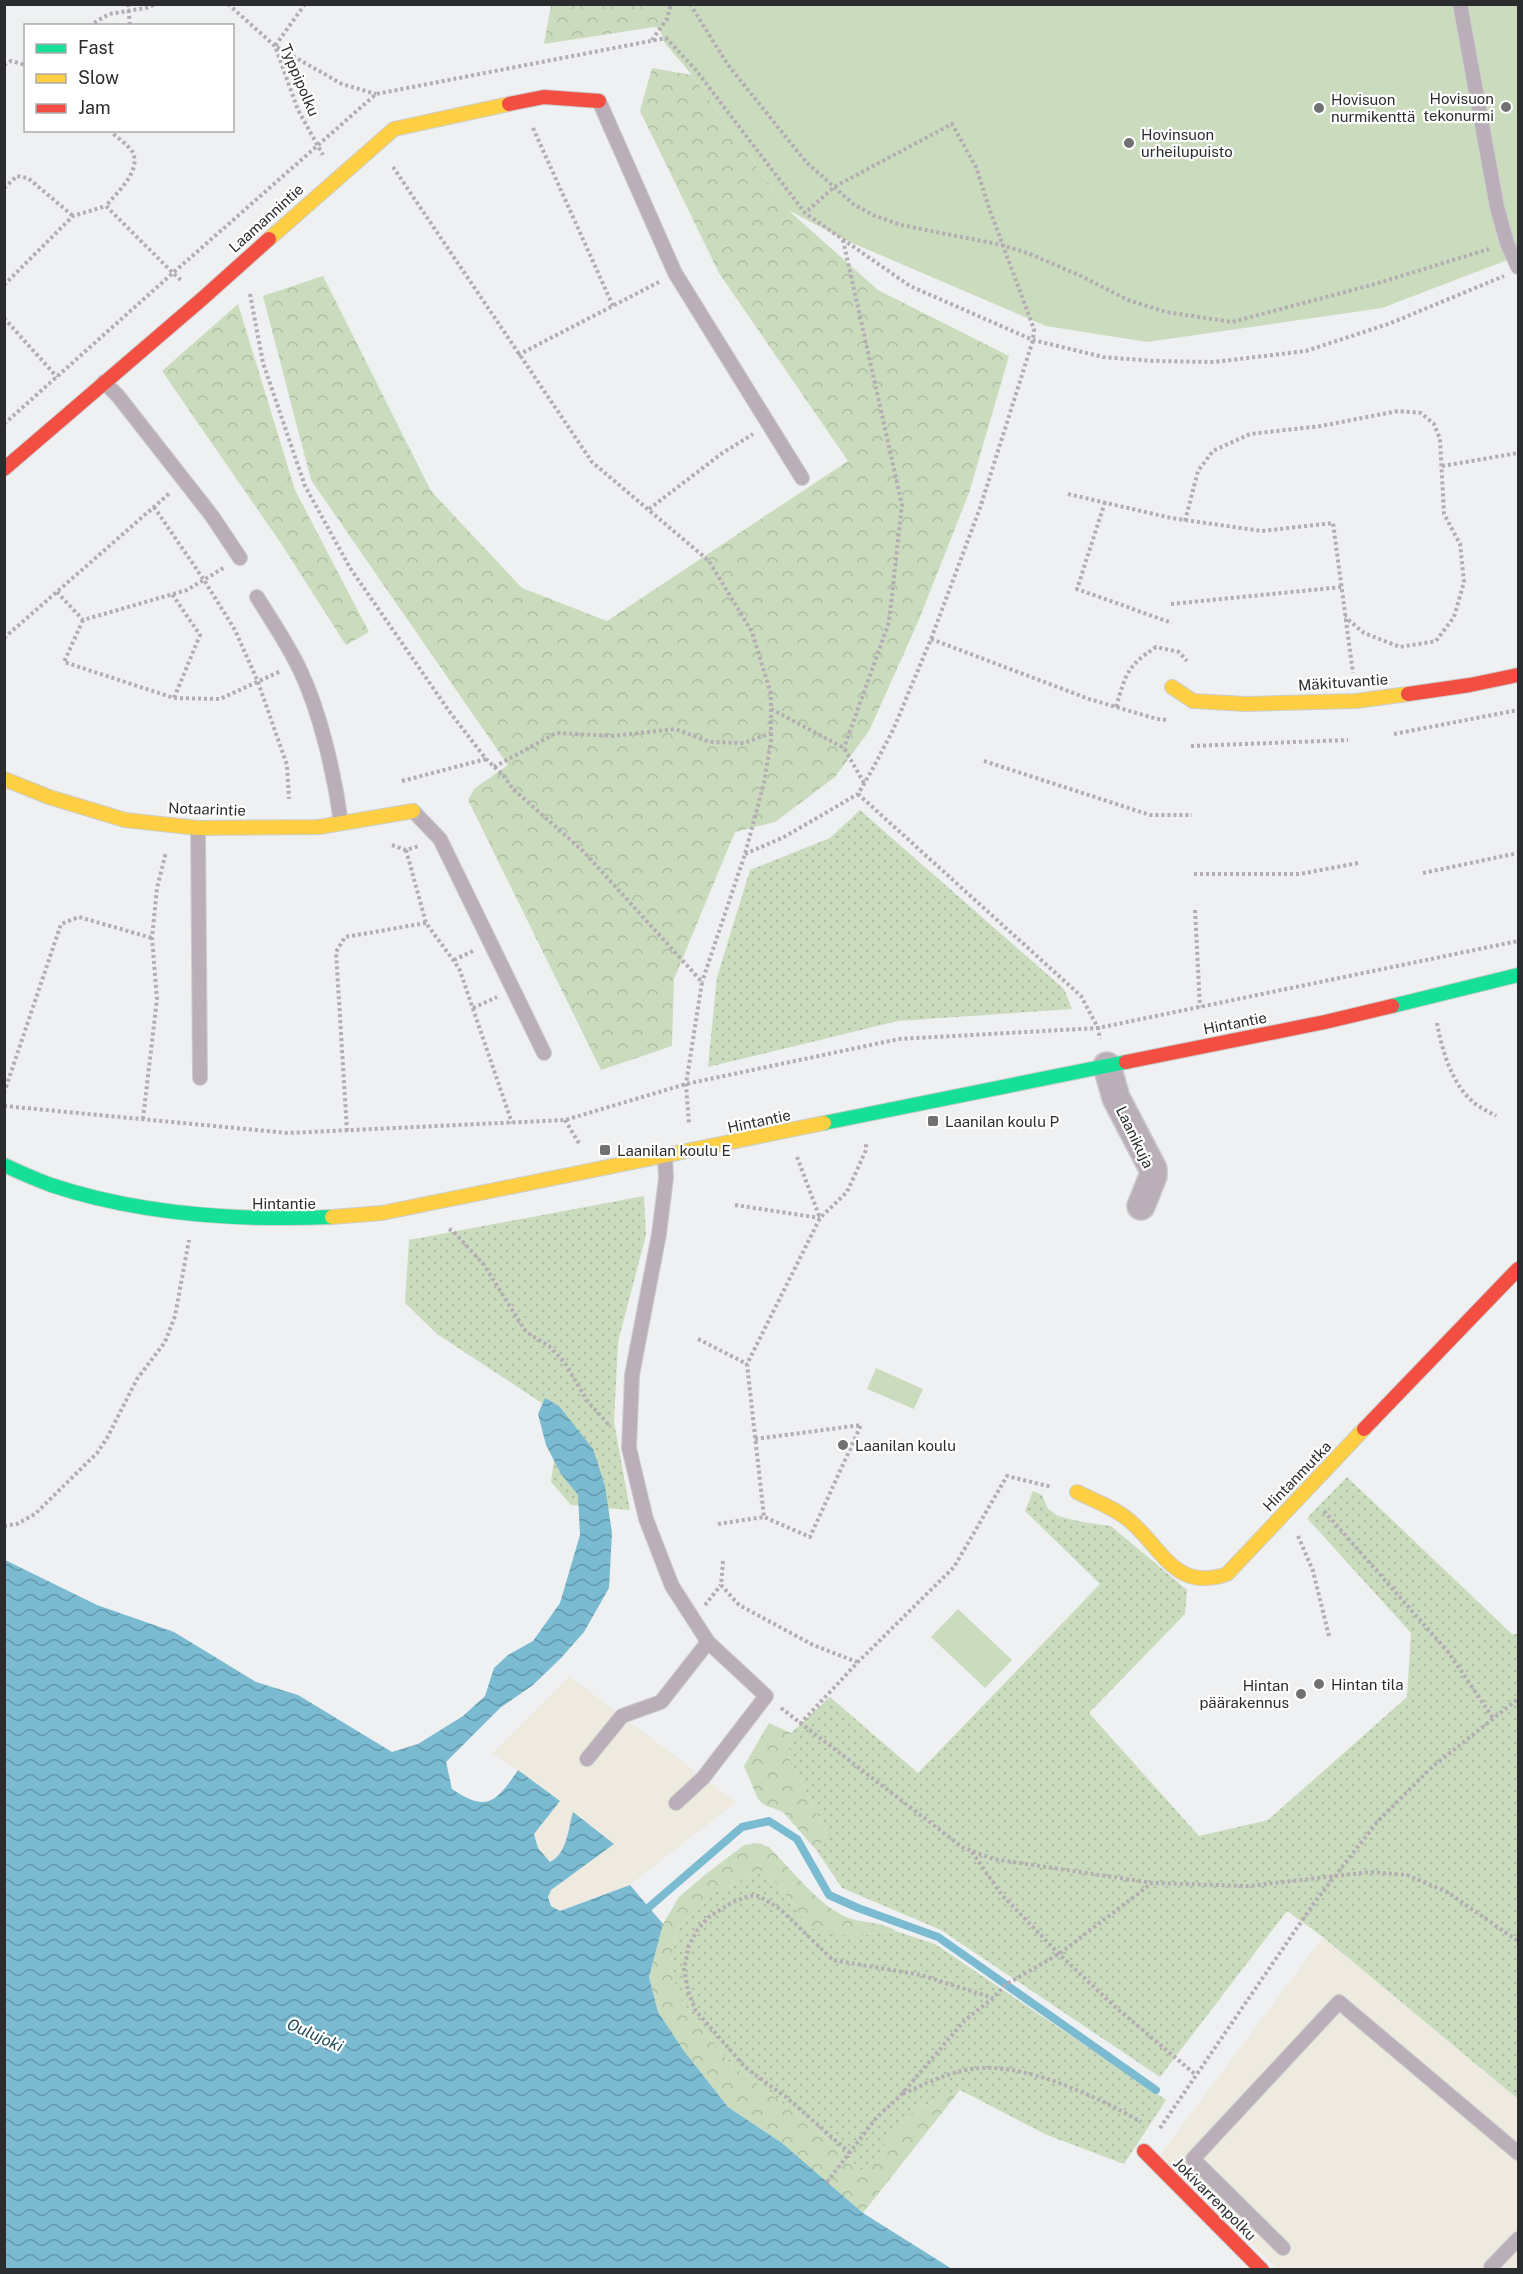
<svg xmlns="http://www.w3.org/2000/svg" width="1523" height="2274" font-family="'Public Sans',sans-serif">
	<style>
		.industrial { fill: #eeeadf }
		.grass { fill: url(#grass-dots) }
		.forest { fill: url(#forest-crowns) }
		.garden { fill: #cbdcbe }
		.water { fill: url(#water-waves) }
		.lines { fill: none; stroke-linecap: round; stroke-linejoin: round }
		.stream { stroke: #7abbd1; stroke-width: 8 }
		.lane-casing { stroke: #cccdce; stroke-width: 16 }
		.street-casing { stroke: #cccdce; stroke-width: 30 }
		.fast-casing { stroke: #cccdce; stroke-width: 16 }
		.slow-casing { stroke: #cccdce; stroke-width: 16 }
		.jam-casing { stroke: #cccdce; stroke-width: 16 }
		.path { stroke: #b4adb4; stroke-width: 4; stroke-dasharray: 3 3; stroke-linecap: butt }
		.lane { stroke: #baafb9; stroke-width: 14 }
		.street { stroke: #baafb9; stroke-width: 27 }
		.fast { stroke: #16e098; stroke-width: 14 }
		.slow { stroke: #ffcf43; stroke-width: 14 }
		.jam { stroke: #f24e42; stroke-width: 14 }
		.poi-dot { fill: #6f7172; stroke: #fff; stroke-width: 2 }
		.labels { text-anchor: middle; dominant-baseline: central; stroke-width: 4.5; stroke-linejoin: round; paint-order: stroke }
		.street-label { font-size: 15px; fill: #2b2c2d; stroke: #fff }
		.poi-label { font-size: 15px; fill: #2b2c2d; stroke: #fff; text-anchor: start }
		.water-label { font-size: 16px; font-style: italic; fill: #214a58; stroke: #fff }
	</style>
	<defs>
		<pattern id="grass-dots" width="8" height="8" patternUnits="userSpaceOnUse" patternTransform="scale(1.5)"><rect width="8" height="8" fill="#cbdcbe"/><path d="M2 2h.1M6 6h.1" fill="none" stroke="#aebda4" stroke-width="1.8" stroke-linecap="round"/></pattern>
		<pattern id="forest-crowns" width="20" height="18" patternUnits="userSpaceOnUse" patternTransform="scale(1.5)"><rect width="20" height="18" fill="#cbdcbe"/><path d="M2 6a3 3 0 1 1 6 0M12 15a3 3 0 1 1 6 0" fill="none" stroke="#aebda4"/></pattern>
		<pattern id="water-waves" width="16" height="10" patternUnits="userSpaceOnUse" patternTransform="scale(1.5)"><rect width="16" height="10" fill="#7abbd1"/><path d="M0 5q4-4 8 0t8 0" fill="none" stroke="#6498aa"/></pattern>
	</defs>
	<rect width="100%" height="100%" fill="#eef0f2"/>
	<g class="industrial">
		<polygon points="569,1676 736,1802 630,1885 560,1911 551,1906 548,1897 551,1890 613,1844 573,1813 563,1850 557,1859 550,1862 538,1848 534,1834 560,1801 492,1753"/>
		<polygon points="1323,1937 1518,2099 1518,2269 1278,2269 1160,2155"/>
	</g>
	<g class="grass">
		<polygon points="860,810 1064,989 1072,1009 898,1021 708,1067 717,977 750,870 830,838"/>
		<polygon points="644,1196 646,1235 618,1342 614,1422 630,1510 571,1505 551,1482 560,1415 437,1334 405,1303 409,1240"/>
		<polygon points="1347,1477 1513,1635 1518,1633 1518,2099 1323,1937 1287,1911 1160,2077 941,1930 842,1888 817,1851 827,1833 788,1756 791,1733 830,1697 918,1773 1100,1584 1025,1511 1033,1491 1042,1495 1048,1509 1058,1516 1082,1522 1111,1526 1187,1590 1185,1614 1089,1713 1199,1836 1268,1820 1407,1697 1411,1633 1307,1518"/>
		<polygon points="765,1870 793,1903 805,1925 852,1936 896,1931 935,1944 1166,2100 1124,2164 1047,2135 960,2090 914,2110 863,2172 824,2136 728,2061 679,1998 670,1966 677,1929 713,1893"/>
	</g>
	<g class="forest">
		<polygon points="551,5 682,5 669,31 654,27 544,44"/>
		<polygon points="652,68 692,75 788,210 878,290 1009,356 969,493 918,622 869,731 835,777 775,822 735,832 674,979 672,1046 601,1070 468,800 475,788 508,765 311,480 263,296 323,276 431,491 522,588 607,621 848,461 719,273 640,111"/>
		<polygon points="238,304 295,490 369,632 346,645 280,542 162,371"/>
		<polygon points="769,1723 791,1733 788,1756 827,1833 817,1851 783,1812 764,1805 758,1799 744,1766"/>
		<path d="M758,1843L769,1847C792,1870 814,1900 842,1915C858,1924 880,1920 896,1931L852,1936L824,1934L805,1925L793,1903L765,1870L713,1893L677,1929L670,1966L679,1998L728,2061L824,2136L863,2172L914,2110L960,2090L863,2213L782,2143L728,2107L684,2051L658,2012L649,1977L663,1924L679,1897L706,1874L744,1845Z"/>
	</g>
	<g class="garden">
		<polygon points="653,5 1518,5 1518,256 1382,308 1147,342 1046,326 843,239 788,210 692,75 664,42"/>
		<polygon points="876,1368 923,1389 914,1409 867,1389"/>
		<polygon points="958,1609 1012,1660 985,1688 931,1637"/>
	</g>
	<path class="water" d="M545,1398L559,1406L593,1449L605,1486L612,1533L609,1588L584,1632L561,1658L533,1685L500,1708L446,1762L452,1789C487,1813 496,1802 518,1770L560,1801L534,1834L538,1848L550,1862C567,1854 568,1829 573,1812L614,1844L551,1890L548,1897L551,1906L560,1911L630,1885L663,1924L649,1977L658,2012L684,2051L728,2107L782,2143L863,2213L952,2269H5V1560L97,1605L174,1632L256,1682L298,1695L392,1752L418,1744L463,1716L485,1696L494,1668L508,1655L533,1641L560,1603L580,1535L578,1495L561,1474L546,1445L538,1414Z"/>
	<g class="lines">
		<polyline class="stream" points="648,1908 742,1827 769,1821 797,1839 829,1895 858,1908 938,1937 1156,2090"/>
		<defs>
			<g id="lane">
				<polyline points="1460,4 1497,207 1507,243 1518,267"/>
				<polyline points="599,101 675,273 802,478"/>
				<polyline points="104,382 118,396 212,516 240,558"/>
				<path d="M257,597C272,621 289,646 301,672C321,715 335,777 341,823"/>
				<polyline points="413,811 440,839 544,1053"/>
				<polyline points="198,828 200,1078"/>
				<polyline points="665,1156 666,1178 659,1234 632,1375 629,1448 646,1519 672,1586 708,1642 766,1696 703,1778 676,1803"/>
				<polyline points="587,1759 622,1716 661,1702 708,1642"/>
				<polyline points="1283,2248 1193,2159 1339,2002 1518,2153"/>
				<polyline points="1491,2267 1518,2239"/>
			</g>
			<polyline id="street" points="1107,1066 1116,1098 1153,1169 1153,1176 1141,1206"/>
			<g id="fast">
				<polyline points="1392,1006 1518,975"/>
				<polyline points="824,1123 1126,1062"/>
				<path d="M4,1165C19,1172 35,1179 51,1185C141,1215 237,1221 332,1217"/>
			</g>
			<g id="slow">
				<polyline points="269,239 394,129 509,104"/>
				<polyline points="1172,687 1193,701 1246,704 1356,701 1408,694"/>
				<polyline points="4,779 49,797 125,820 198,828 319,827 413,811"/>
				<polyline points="332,1217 382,1213 824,1123"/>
				<path d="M1077,1492C1095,1501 1115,1508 1130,1521C1163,1549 1175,1592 1227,1574L1364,1429"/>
			</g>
			<g id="jam">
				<polyline points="509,104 544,97 599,101"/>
				<polyline points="4,469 202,299 269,239"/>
				<polyline points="1408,694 1470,685 1518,675"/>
				<polyline points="1126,1062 1325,1022 1392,1006"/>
				<polyline points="1364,1429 1518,1269"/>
				<polyline points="1144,2151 1262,2270"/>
			</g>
		</defs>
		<use href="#lane" class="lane-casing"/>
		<use href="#street" class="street-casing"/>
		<use href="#fast" class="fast-casing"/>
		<use href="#slow" class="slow-casing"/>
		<use href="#jam" class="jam-casing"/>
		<g class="path">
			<polyline points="128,4 130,26"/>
			<polyline points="228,4 275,46 298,110 323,155"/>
			<polyline points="305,4 275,46 342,84 376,94"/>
			<polyline points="690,4 728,65 806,162 853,204 873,215 901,225 1002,245 1030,254 1081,276 1128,300 1166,312 1232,322 1375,284 1489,249"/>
			<polyline points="89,26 109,14 146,8 156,4"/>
			<polyline points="652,40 667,19 671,4"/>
			<polyline points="4,65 11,61 26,65"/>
			<polyline points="533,128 613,306"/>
			<path d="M109,130C116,137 129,145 133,153C141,172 116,193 106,206L173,273L376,94L666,38L695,69L805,213L910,286L1033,340L1103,357L1153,361L1214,362L1306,351L1391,323L1504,276"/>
			<polyline points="393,167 592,462 709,561 752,632 771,694 771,740 764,783 745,854 702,982"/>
			<polyline points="4,188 17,176 28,178 73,216"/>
			<polyline points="843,240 902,505 889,622 844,748"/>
			<polyline points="4,285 73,216 106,206"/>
			<polyline points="250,294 263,363 305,486 350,568 449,711 486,759 503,775 513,789 583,851 702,982 686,1084 689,1124"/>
			<polyline points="4,318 57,377"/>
			<polyline points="518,355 659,282"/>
			<polyline points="4,424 173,273 182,281"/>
			<polyline points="1442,466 1518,453"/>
			<polyline points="1068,494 1171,518 1262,531 1333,523 1353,673"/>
			<polyline points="1105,502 1077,589 1172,623"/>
			<polyline points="154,507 204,580 235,630 258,682 287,765 289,799"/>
			<polyline points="649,509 721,454 753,434"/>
			<polyline points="1185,521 1198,471 1213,451 1250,434 1321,426 1398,411 1421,413 1434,424 1440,439 1444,514 1460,544 1464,582 1454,617 1436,641 1400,647 1364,633 1345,617"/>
			<polyline points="57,592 83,620 187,590 225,567"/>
			<polyline points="1171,604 1342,587"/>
			<polyline points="83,620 64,662 174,698 200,635 172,594"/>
			<polyline points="4,638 171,492"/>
			<polyline points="931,639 1089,699 1157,719 1169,720"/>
			<polyline points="174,698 220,699 281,671"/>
			<path d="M1116,707C1126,674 1126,667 1156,647L1179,652L1187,661"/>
			<polyline points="771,709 844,748 864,783"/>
			<polyline points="1394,734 1518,710"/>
			<polyline points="1191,746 1348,740"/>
			<polyline points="984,761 1150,815 1192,815"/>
			<polyline points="494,767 556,733 613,736 675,729 710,742 744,743 771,733"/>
			<polyline points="402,781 486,759"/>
			<polyline points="858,794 1081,996 1098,1028 1100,1039"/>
			<polyline points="392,845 406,850 419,846"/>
			<polyline points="406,850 426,923 459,968 512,1123"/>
			<polyline points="745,854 784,837 858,794 872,770 893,730 931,639 980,508 1033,340 1034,329 989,208 976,167 952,124 834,187 805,213"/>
			<polyline points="1423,873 1518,853"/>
			<polyline points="1194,874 1300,874 1358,863"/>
			<polyline points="1195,910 1200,1007"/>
			<polyline points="454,960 475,950"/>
			<polyline points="473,1008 497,997"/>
			<path d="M1437,1023C1442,1050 1451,1082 1472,1101C1478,1107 1488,1111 1496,1116"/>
			<polyline points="4,1093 61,924 79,917 152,938"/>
			<polyline points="4,1106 288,1133 565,1120 686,1084 899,1039 1098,1028 1518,941"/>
			<polyline points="143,1119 157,999 152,938 157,888 166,852"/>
			<polyline points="565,1120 580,1145"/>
			<polyline points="347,1131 336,952 345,937 426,923"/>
			<polyline points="797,1157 820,1218"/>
			<polyline points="735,1205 820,1218"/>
			<polyline points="449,1229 454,1232 484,1265 526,1332 549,1346 565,1363 588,1402 611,1427"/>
			<polyline points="698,1339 747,1364"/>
			<polyline points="755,1439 861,1425 810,1537 764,1517"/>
			<polyline points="1324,1511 1449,1653 1493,1718"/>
			<polyline points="718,1524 764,1517 747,1364 820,1218 847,1192 866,1150 866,1144"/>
			<polyline points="4,1526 17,1524 35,1514 97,1453 107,1438 137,1379 165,1342 175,1316 189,1240"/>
			<polyline points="1298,1536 1313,1571 1329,1636"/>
			<polyline points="723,1561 721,1585 739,1605 813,1645 857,1662"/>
			<polyline points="705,1605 721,1585"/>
			<polyline points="781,1708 962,1847 993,1859 1153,1883 1249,1886 1370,1872 1407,1875 1447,1892 1518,1941"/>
			<polyline points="800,1724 858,1662 954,1567 1007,1476 1052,1487"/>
			<polyline points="972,1852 1001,1894 1059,1954 1114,2006 1196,2075"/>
			<path d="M903,2094C926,2083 947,2073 972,2069C1023,2061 1098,2097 1141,2122"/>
			<polyline points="1160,2128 1314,1903 1378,1821 1432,1767 1518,1699"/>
			<polyline points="850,2153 786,2097 746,2068 696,2011 688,1991 684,1969 689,1945 698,1929 709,1917 731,1903 748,1896 759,1896 780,1909 833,1960 921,1975 993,1998"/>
			<polyline points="827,2182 877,2117 900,2096 965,2020 993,1998 1005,1985 1059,1954 1152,1883"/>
		</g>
		<use href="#lane" class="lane"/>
		<use href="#street" class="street"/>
		<use href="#fast" class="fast"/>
		<use href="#slow" class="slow"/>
		<use href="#jam" class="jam"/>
	</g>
	<g class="poi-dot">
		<circle cx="1506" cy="107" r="6"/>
		<circle cx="1319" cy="108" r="6"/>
		<circle cx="1129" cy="143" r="6"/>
		<rect x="927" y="1115" width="12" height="12" rx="3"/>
		<rect x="599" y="1144" width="12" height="12" rx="3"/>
		<circle cx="843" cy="1445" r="6"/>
		<circle cx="1319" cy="1684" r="6"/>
		<circle cx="1301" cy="1694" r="6"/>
	</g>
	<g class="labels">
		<g class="street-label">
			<text transform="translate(300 80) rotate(67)">Typpipolku</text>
			<text transform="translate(266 218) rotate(-42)">Laamannintie</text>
			<text transform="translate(1343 682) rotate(-4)">Mäkituvantie</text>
			<text transform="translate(207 809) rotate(2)">Notaarintie</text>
			<text transform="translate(1235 1023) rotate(-11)">Hintantie</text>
			<text transform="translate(759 1121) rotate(-12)">Hintantie</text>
			<text transform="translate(1135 1137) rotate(64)">Laanikuja</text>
			<text x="284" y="1203">Hintantie</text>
			<text transform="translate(1297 1476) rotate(-46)">Hintanmutka</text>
			<text transform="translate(1215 2199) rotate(45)">Jokivarrenpolku</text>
		</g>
		<g class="poi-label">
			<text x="1494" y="98" text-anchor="end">Hovisuon<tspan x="1494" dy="17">tekonurmi</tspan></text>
			<text x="1331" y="99">Hovisuon<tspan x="1331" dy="17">nurmikenttä</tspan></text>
			<text x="1141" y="134">Hovinsuon<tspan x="1141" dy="17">urheilupuisto</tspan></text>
			<text x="945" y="1121">Laanilan koulu P</text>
			<text x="617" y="1150">Laanilan koulu E</text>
			<text x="855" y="1445">Laanilan koulu</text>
			<text x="1331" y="1684">Hintan tila</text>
			<text x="1289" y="1685" text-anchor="end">Hintan<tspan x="1289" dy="17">päärakennus</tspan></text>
		</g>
		<g class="water-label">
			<text transform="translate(315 2035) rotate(24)">Oulujoki</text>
		</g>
	</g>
	<rect width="1523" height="2274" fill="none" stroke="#2b2c2d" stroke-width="12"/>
	<rect x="24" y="24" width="210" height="108" fill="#ffffff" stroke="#aaabab" stroke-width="1.5"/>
	<rect x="36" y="44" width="30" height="9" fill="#16e098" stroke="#aaabab" stroke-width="1.5"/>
	<text x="78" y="54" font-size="18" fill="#2b2c2d">Fast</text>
	<rect x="36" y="74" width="30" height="9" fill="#ffcf43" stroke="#aaabab" stroke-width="1.5"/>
	<text x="78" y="84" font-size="18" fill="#2b2c2d">Slow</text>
	<rect x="36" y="104" width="30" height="9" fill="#f24e42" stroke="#aaabab" stroke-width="1.5"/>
	<text x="78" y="114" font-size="18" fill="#2b2c2d">Jam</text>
</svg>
